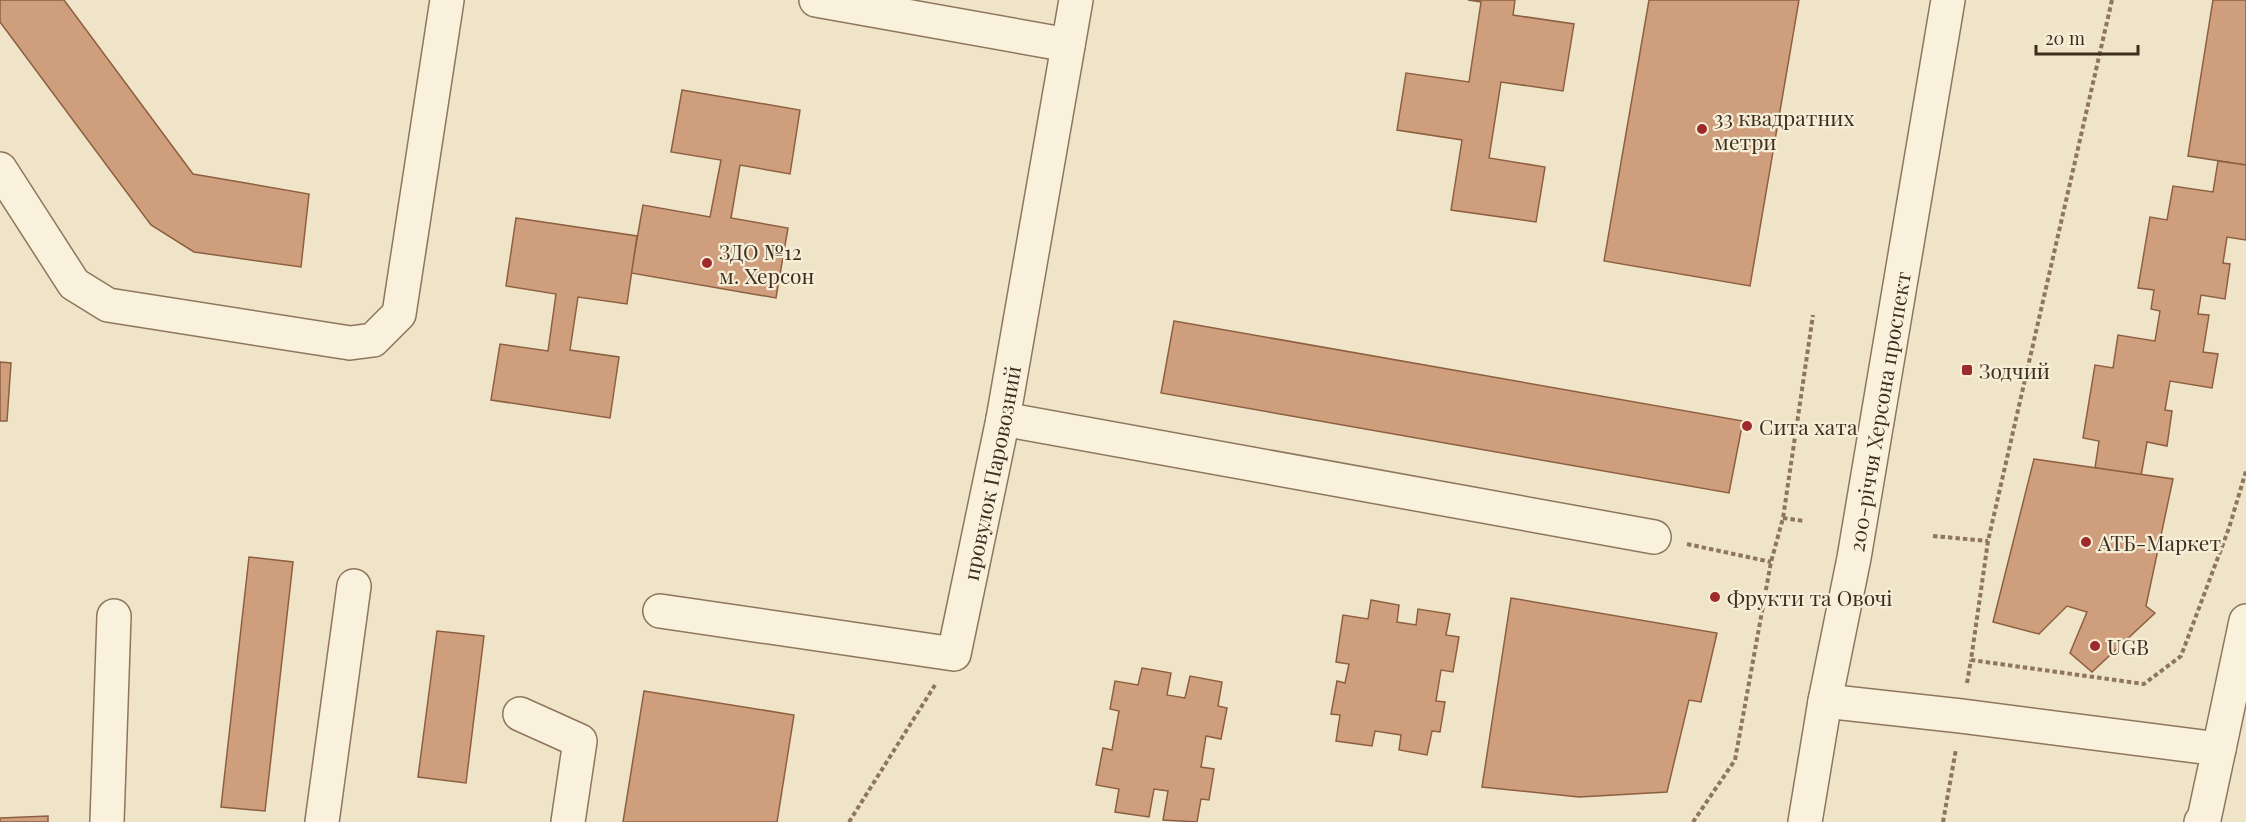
<svg xmlns="http://www.w3.org/2000/svg" width="2246" height="822" font-family="'Playfair Display',serif">
	<style>
		.building { fill: #cf9f7d; stroke: #8d5f41; stroke-width: 1.5 }
		.lines { fill: none; stroke-linecap: round; stroke-linejoin: round }
		.minor-casing { stroke: #8d765c; stroke-width: 36 }
		.path { stroke: #8d765c; stroke-width: 4; stroke-dasharray: 4.5 3; stroke-linecap: butt }
		.minor { stroke: #faf1dc; stroke-width: 33 }
		.poi-dot { fill: #9e2a2b; stroke: #f7eed8; stroke-width: 2 }
		.labels { text-anchor: middle; dominant-baseline: central; stroke-width: 4.5; stroke-linejoin: round; paint-order: stroke }
		.poi-label { font-size: 21px; fill: #3d2e20; stroke: #f7eed8; text-anchor: start }
		.street-label { font-size: 21px; fill: #3d2e20; stroke: #f7eed8 }
	</style>
	<rect width="100%" height="100%" fill="#f0e4c8"/>
	<g class="building">
		<polygon points="0,0 64,0 193,174 309,194 301,267 194,252 151,225 0,22"/>
		<polygon points="1468,0 1515,0 1513,15 1574,24 1563,91 1501,82 1489,158 1545,167 1536,222 1451,210 1462,140 1397,130 1406,73 1469,82 1481,2"/>
		<polygon points="1649,0 1799,0 1750,286 1604,261"/>
		<polygon points="2213,0 2246,0 2246,165 2188,156"/>
		<polygon points="682,90 800,110 790,174 740,165 731,218 788,228 776,298 631,273 643,205 710,217 721,160 671,152"/>
		<polygon points="2218,161 2246,165 2246,240 2227,237 2223,263 2230,264 2225,299 2201,295 2198,314 2209,315 2203,352 2218,354 2212,388 2170,381 2165,410 2172,411 2167,446 2147,442 2141,476 2095,468 2099,441 2083,438 2095,365 2113,368 2118,335 2155,341 2160,311 2151,309 2154,290 2138,288 2150,217 2167,220 2173,186 2213,192"/>
		<polygon points="516,218 637,236 627,304 578,297 570,350 619,357 610,418 491,400 500,344 548,351 556,294 506,286"/>
		<polygon points="1174,321 1743,421 1729,493 1161,393"/>
		<polygon points="0,362 11,363 7,421 0,421"/>
		<polygon points="2034,459 2173,479 2146,606 2155,613 2092,672 2070,653 2087,612 2067,606 2039,634 1993,622"/>
		<polygon points="249,557 293,562 265,811 221,807"/>
		<polygon points="1511,598 1717,633 1701,702 1689,700 1667,792 1579,797 1482,787"/>
		<polygon points="1371,600 1399,605 1397,622 1416,625 1418,609 1450,614 1446,635 1459,637 1453,672 1441,670 1436,701 1445,702 1440,732 1432,731 1427,755 1399,750 1401,735 1375,731 1372,746 1336,741 1340,715 1331,714 1337,681 1345,683 1349,664 1336,662 1343,615 1368,619"/>
		<polygon points="437,631 484,636 466,783 418,777"/>
		<polygon points="1142,668 1171,673 1167,695 1185,698 1190,676 1222,682 1218,706 1227,708 1221,739 1206,736 1201,767 1214,769 1209,800 1201,799 1197,822 1163,820 1168,791 1154,789 1149,817 1115,812 1119,789 1096,785 1103,748 1112,750 1119,711 1110,709 1115,681 1138,685"/>
		<polygon points="644,691 794,715 777,822 623,822"/>
		<polygon points="48,816 48,822 0,822 0,818"/>
	</g>
	<g class="lines">
		<defs>
			<g id="minor">
				<polyline points="816,0 1068,45"/>
				<polyline points="0,169 74,284 108,305 350,343 373,340 399,314 447,0"/>
				<polyline points="1003,419 1654,537"/>
				<path id="s1" d="M660,611L954,654L1003,419L1076,0"/>
				<polyline points="1825,701 1961,716 2219,749 2204,819 2201,822"/>
				<polyline points="520,714 580,741 568,822"/>
				<polyline points="2219,749 2246,621"/>
				<polyline points="107,822 114,616"/>
				<polyline points="322,822 354,586"/>
				<path id="s2" d="M1805,822L1825,701L1854,558L1948,0"/>
			</g>
		</defs>
		<use href="#minor" class="minor-casing"/>
		<g class="path">
			<polyline points="2112,0 1988,541 1971,660 2144,684 2181,656 2229,528 2246,471"/>
			<polyline points="1783,518 1804,521"/>
			<polyline points="1933,536 1988,541"/>
			<polyline points="1687,544 1771,562"/>
			<polyline points="1967,683 1971,660"/>
			<polyline points="849,822 935,685"/>
			<polyline points="1693,822 1735,760 1771,562 1783,518 1813,315"/>
			<polyline points="1943,822 1956,749"/>
		</g>
		<use href="#minor" class="minor"/>
	</g>
	<g class="poi-dot">
		<circle cx="1702" cy="129" r="6"/>
		<circle cx="707" cy="263" r="6"/>
		<rect x="1961" y="364" width="12" height="12" rx="3"/>
		<circle cx="1747" cy="426" r="6"/>
		<circle cx="2086" cy="542" r="6"/>
		<circle cx="1715" cy="597" r="6"/>
		<circle cx="2095" cy="646" r="6"/>
	</g>
	<g class="labels">
		<g class="poi-label">
			<text x="1714" y="117">33 квадратних<tspan x="1714" dy="24">метри</tspan></text>
			<text x="719" y="251">ЗДО №12<tspan x="719" dy="24">м. Херсон</tspan></text>
			<text x="1979" y="370">Зодчий</text>
			<text x="1759" y="426">Сита хата</text>
			<text x="2098" y="542">АТБ-Маркет</text>
			<text x="1727" y="597">Фрукти та Овочі</text>
			<text x="2107" y="646">UGB</text>
		</g>
		<g class="street-label">
			<text stroke="none"><textPath href="#s2" startOffset="417">200-річчя Херсона проспект</textPath></text>
			<text stroke="none"><textPath href="#s1" startOffset="482">провулок Паровозний</textPath></text>
		</g>
	</g>
	<path d="M2036 45v9h102v-9" fill="none" stroke="#3d2e20" stroke-width="3"/>
	<text x="2045" y="45" font-size="18" fill="#3d2e20" stroke="#f7eed8" stroke-width="4.5" paint-order="stroke">20 m</text>
</svg>
